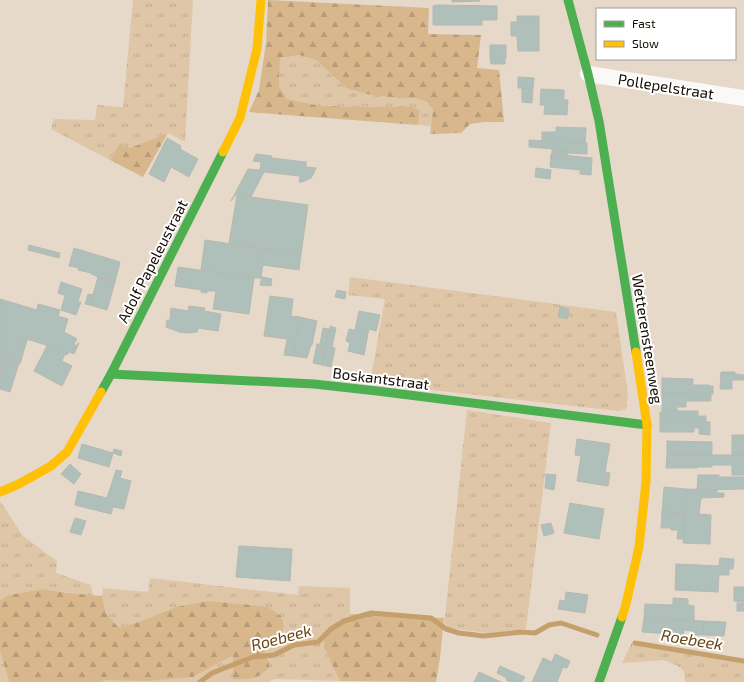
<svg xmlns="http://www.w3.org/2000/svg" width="744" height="682" font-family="'Exo 2',sans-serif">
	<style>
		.grass { fill: url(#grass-tufts) }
		.forest { fill: url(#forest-firs) }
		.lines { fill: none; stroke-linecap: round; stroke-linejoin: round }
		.stream { stroke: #c59f6c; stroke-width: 5 }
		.building { fill: #afbfba; stroke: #b6b9b2 }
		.street { stroke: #fbf9f7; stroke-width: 16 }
		.fast { stroke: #4caf50; stroke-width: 9 }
		.slow { stroke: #ffc107; stroke-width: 9 }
		.labels { text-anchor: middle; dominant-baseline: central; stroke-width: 4; stroke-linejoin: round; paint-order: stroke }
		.street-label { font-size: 15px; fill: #140c04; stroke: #fff }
		.water-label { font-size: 16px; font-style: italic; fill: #684613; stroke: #fff }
	</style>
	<defs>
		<pattern id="grass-tufts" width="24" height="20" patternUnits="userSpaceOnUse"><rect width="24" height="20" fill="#dfc6a7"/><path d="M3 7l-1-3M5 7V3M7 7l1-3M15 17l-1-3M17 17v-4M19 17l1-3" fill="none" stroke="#bea98e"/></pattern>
		<pattern id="forest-firs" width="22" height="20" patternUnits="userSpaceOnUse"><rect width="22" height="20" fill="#d8b78c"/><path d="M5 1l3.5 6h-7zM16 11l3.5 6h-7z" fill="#b89c77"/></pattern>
	</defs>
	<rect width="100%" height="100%" fill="#e6d9ca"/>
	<g class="grass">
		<polygon points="133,0 193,0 185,142 168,133 130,148 120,143 110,160 51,129 54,119 95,120 97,105 123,107"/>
		<polygon points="299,55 316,60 346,88 398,98 415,98 427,102 433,110 431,126 418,125 420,111 411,106 388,107 320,106 287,99 279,86 280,58"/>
		<polygon points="350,277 616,312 628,395 626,409 618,411 370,383 385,299 348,295"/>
		<polygon points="467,410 551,423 526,629 487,633 449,628 444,625"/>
		<polygon points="0,501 23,536 57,561 56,573 91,585 93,596 43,589 9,595 0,600"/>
		<polygon points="150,578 298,595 299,586 350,588 350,621 344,623 323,635 324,648 340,681 274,679 269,682 100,682 108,680 193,677 234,654 261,643 274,640 176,607 136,623 118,627 106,613 102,596 103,588 148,592"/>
		<polygon points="632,642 744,659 744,682 685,682 684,671 678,666 663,660 622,663"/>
		<polygon points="0,651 9,682 0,682"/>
	</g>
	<g class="forest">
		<polygon points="268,0 429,8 428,34 481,35 477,68 499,70 504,122 484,122 470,124 461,133 430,134 433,110 427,102 415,98 398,98 367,94 346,88 316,60 299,55 280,58 279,86 287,99 320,106 388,107 411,106 420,111 418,125 249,112 259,90 266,43"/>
		<polygon points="168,133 143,177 110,160 120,143 130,148"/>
		<path d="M43,589L68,593L102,596L106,613L118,627L136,623L176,607L209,601L268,607L281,616L284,626L281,636L274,640L262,643L270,667C258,679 249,680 233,679V655L193,677L147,681L108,680L100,682H9L0,651V600L9,595Z"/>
		<polygon points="350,614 444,618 440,658 436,682 340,681 324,648 323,635 344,623 350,621"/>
	</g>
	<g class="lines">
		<g class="stream">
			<polyline points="635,643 744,661"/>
			<polyline points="200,682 212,673 253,657 274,655 294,645 318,642 331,629 344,621 371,613 431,618 446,629 459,633 484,636 521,632 535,633 549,625 561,623 597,635"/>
		</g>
	</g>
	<g class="building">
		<polygon points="452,0 480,0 480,1 452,2"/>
		<polygon points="437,5 497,6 497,20 482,20 482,25 433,25 433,6"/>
		<polygon points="517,16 539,16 539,51 518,51 517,36 511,36 511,22 517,22"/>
		<rect x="490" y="45" width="16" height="13"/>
		<polygon points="490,58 505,58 505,64 491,64"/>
		<polygon points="518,77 534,78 533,88 518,88"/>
		<polygon points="522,88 533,88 532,103 522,102"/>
		<polygon points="541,89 564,90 564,100 568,100 567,115 544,114 545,105 540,105"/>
		<polygon points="556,127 586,128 585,143 542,141 542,132 556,132"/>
		<polygon points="167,138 181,146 180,149 198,159 189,177 171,167 164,182 149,174"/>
		<polygon points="529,140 587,143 587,154 567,153 567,150 529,147"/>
		<polygon points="552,149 567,150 568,156 552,154"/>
		<polygon points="256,154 272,156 271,158 306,162 306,167 316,168 315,170 314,173 311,178 302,182 299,182 300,176 264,172 251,197 236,194 231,201 248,169 260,170 261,162 253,161"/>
		<polygon points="551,154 592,158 591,175 580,174 580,170 550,167"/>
		<polygon points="536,168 551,170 550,179 535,177"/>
		<polygon points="237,195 308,205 301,254 229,243"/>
		<polygon points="205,240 265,249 261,278 254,278 201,270"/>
		<polygon points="29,245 60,253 59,258 28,250"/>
		<polygon points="74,248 120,262 115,282 98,277 91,274 91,273 78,270 79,268 69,266"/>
		<polygon points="265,249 301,254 299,270 263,265"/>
		<polygon points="178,267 254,278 249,314 213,309 216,291 207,291 207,293 201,292 201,290 175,286"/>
		<polygon points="98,277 115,282 107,310 90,305"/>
		<polygon points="262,277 272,279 271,286 260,285"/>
		<polygon points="61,282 82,289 78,301 81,302 76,315 61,310 65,296 67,297 67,296 58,293"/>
		<polygon points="337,290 346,292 345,299 335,297"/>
		<polygon points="88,294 93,295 90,305 85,304"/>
		<polygon points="270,296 293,299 291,316 300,317 293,356 284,355 287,339 264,336"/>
		<polygon points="0,299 37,310 38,304 60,310 58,316 68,319 64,332 77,339 74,344 77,346 78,343 79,343 74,354 69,352 68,353 59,351 59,349 20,337 12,361 19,363 10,392 0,389"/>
		<polygon points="189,306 205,308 204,311 221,314 218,331 198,328 197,332 189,333 179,332 166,327 167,320 170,320 171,308 188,311"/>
		<polygon points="560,307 569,309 567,319 558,317"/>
		<polygon points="359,311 380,315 376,331 369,329 368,333 355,330"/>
		<polygon points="300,317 317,321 312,345 311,345 307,358 293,356"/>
		<polygon points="330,326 336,328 332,347 335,348 331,367 322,365 329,329 330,330"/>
		<polygon points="323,328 329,329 322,365 313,363 317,344 320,344"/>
		<polygon points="349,329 368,333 364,355 348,351 350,343 346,341"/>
		<polygon points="20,337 27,340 20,364 12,361"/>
		<polygon points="47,346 59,349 59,351 68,353 67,355 65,354 62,361 72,366 62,386 34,371"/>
		<polygon points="721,372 735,372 735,374 744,375 744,380 732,380 732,389 720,389"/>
		<polygon points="662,378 693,379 693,385 709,385 709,386 713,386 713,394 662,393"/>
		<polygon points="662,393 711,394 711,401 686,401 686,407 677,407 677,411 662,411"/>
		<polygon points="677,411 698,411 698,416 706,416 706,422 660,422 660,412"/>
		<polygon points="660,422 710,422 710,435 699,434 699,428 694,428 694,432 660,432"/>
		<rect x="732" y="435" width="12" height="20"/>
		<polygon points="577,439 610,444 605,472 610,473 608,486 577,481 581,456 575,455"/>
		<polygon points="667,441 712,442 712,455 667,455"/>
		<polygon points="82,444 113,453 109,467 78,458"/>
		<polygon points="114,449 122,451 121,456 113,453"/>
		<polygon points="667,455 744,455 744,475 732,475 732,465 712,465 712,467 697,467 697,468 666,468"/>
		<polygon points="70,464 81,474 74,484 61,474"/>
		<polygon points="116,470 122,471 120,478 131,481 124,509 113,507 111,514 75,505 78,491 107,498"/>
		<polygon points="546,474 556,475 554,490 545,488"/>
		<polygon points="698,475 719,475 719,477 744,477 744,489 697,490"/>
		<polygon points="664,487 686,489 684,513 662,512"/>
		<polygon points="686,489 717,490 717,493 724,493 724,497 701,498 699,514 711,515 710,544 683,543"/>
		<polygon points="570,503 604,509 599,539 564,533"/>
		<polygon points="662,512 684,513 683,539 677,539 678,529 677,530 671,530 671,528 661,528"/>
		<polygon points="75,518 86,521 81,535 70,532"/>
		<polygon points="551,523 554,533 544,536 541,525"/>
		<polygon points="239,546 292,549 290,581 236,577"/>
		<polygon points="720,558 734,559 733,569 729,569 729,575 719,575 718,592 675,590 676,564 719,566"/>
		<polygon points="734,587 744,587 744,602 734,601"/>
		<polygon points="566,592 588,595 585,613 558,609 560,600 565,601"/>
		<polygon points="673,598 688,599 688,605 694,606 694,620 644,618 645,604 673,605"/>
		<rect x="737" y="603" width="7" height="8"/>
		<polygon points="644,618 704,621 703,635 692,635 693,631 684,630 683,639 670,639 670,634 642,632"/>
		<polygon points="704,621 726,622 724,636 703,635"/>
		<polygon points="555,654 570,661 567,668 563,667 557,682 532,682 543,658 552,662"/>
		<polygon points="500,666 525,677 522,682 511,682 506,680 507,678 497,673"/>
		<polygon points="479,672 501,682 474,682"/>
	</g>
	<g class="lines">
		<polyline class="street" points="588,74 744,98"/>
		<g class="fast">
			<polyline points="568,0 588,74 599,121 636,352"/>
			<polyline points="111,374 314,384 377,391 647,425"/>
			<polyline points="101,392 111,374 223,152"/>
			<polyline points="599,682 622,617"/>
		</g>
		<g class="slow">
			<polyline points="223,152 240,118 257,49 261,0"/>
			<polyline points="0,492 19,484 51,466 67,452 101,392"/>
			<polyline points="622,617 626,604 639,547 646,482 647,425 636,352"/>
		</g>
	</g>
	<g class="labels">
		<g class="street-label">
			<text transform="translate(666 86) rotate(9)">Pollepelstraat</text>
			<text transform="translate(152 261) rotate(-63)">Adolf Papeleustraat</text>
			<text transform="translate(648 339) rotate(81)">Wetterensteenweg</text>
			<text transform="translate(381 378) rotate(7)">Boskantstraat</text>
		</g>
		<g class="water-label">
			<text transform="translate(281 637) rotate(-15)">Roebeek</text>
			<text transform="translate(692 639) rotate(9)">Roebeek</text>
		</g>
	</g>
	<rect x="596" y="8" width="140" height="52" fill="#ffffff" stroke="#a19e9b"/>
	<rect x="604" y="21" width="20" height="6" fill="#4caf50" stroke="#a19e9b"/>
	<text x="632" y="28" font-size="12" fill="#140c04">Fast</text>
	<rect x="604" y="41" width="20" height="6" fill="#ffc107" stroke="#a19e9b"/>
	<text x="632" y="48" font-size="12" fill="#140c04">Slow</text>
</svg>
